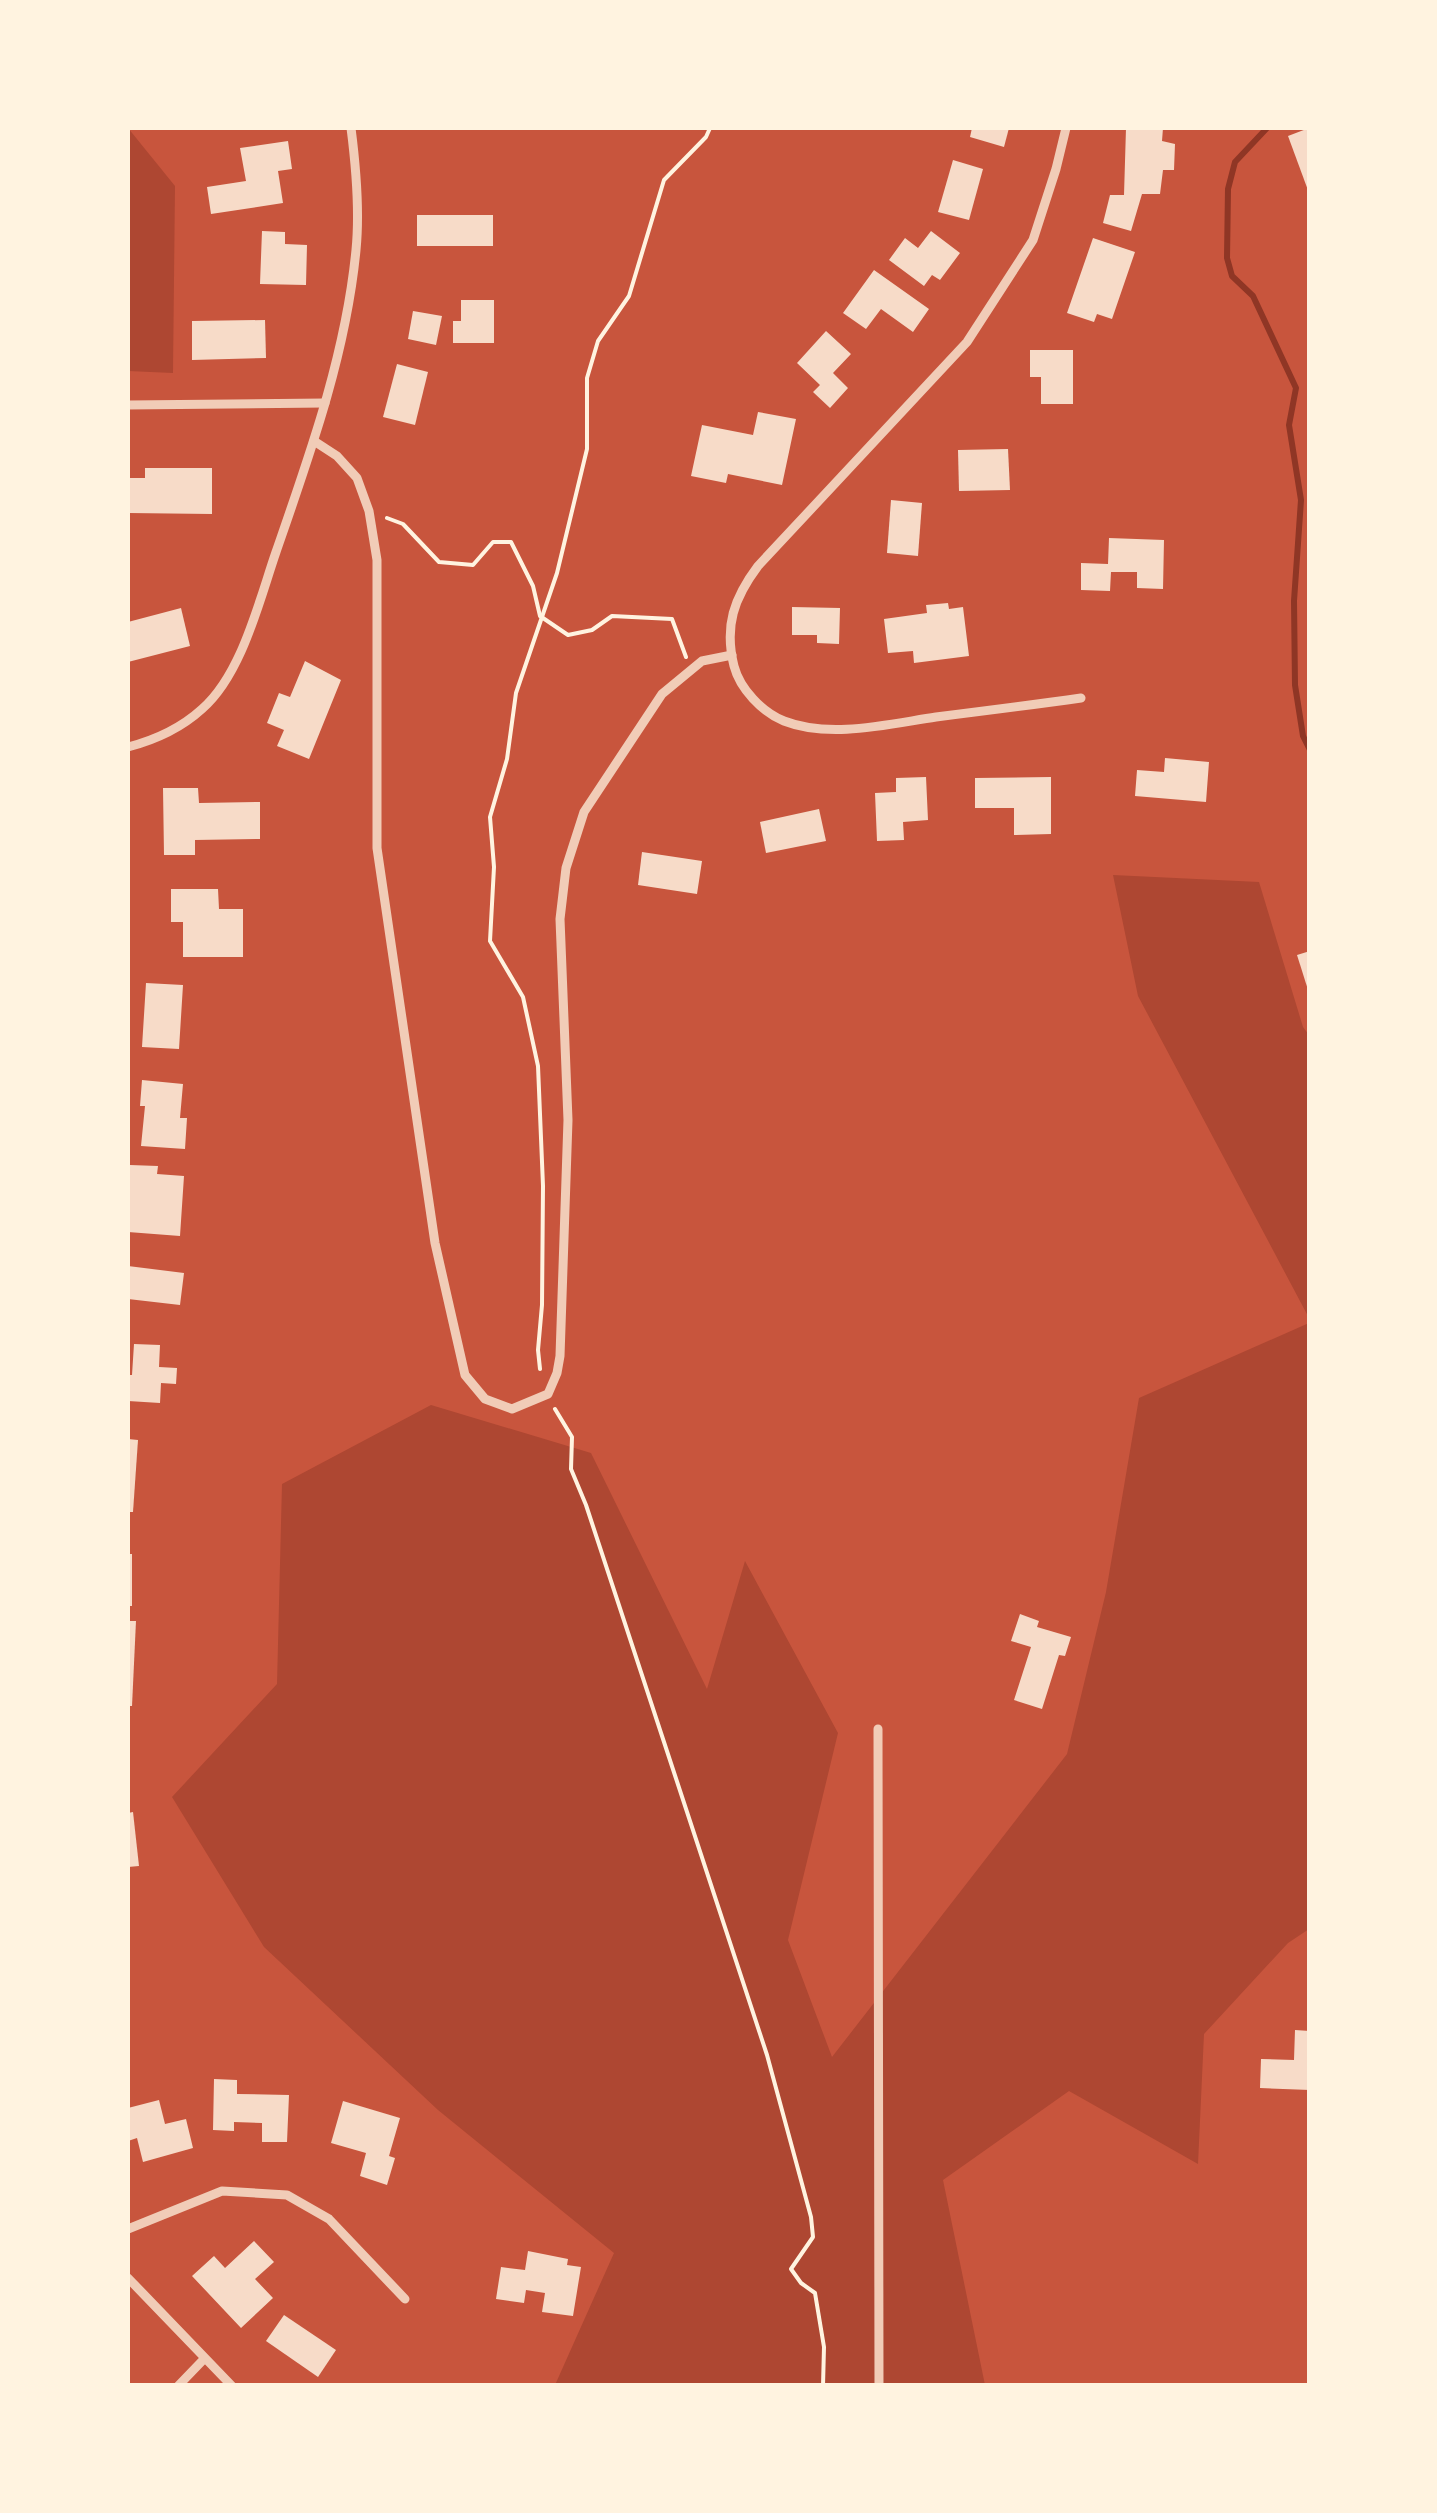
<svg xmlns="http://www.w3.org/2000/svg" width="1437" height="2513" font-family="Quicksand,sans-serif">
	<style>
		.green { fill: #ae4732 }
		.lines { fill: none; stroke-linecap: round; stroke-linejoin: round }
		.stream { stroke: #8f3625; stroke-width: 6 }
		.building { fill: #f7dbc8 }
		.path { stroke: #fff3e0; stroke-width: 4 }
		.minor { stroke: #f1ccb7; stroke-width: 9 }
	</style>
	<rect width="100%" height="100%" fill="#c8553d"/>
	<g class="green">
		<polygon points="128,128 175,186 173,373 128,371"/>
		<polygon points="1113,875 1259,882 1303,1027 1309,1035 1309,1318 1138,996"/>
		<polygon points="1309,1323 1309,1929 1288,1943 1204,2034 1198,2164 1069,2091 943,2180 985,2385 555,2385 614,2253 438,2110 264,1947 172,1797 277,1684 282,1484 431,1405 591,1453 707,1689 745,1561 838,1733 788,1940 832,2057 1067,1754 1106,1592 1139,1398"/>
	</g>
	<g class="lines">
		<polyline class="stream" points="1267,128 1235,162 1228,189 1227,258 1232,276 1253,296 1296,388 1289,425 1301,500 1294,601 1295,685 1303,736 1310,750"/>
	</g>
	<g class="building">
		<polygon points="972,128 1009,128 1004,147 970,137"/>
		<polygon points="1126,128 1163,128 1162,141 1175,144 1174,170 1163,170 1160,194 1142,194 1131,231 1103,223 1110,195 1124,195"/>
		<polygon points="1309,128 1310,193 1309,193 1288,136"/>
		<polygon points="288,141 292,169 278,171 283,203 211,214 207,187 246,181 240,148"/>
		<polygon points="953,160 983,169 969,220 938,212"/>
		<rect x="417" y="215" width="76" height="31"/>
		<polygon points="262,231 285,232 285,244 307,245 306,285 260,284"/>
		<polygon points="931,231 960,253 940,280 932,275 924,286 889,260 905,238 918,248"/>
		<polygon points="1093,238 1135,252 1112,319 1097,314 1094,322 1067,313"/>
		<polygon points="874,270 929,309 913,332 881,309 866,329 843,313"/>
		<polygon points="461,300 494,300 494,343 453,343 453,321 461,321"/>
		<polygon points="413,311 442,316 436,345 408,339"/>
		<polygon points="265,320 266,358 192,360 192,321"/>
		<polygon points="826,331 851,354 833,373 848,388 830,408 813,392 820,385 797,363"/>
		<polygon points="1030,350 1073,350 1073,404 1041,404 1041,377 1030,377"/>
		<polygon points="397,364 428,372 415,425 383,417"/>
		<polygon points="758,412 796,419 782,485 728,474 726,483 691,476 702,425 753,435"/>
		<polygon points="1008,449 1010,490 959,491 958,450"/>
		<polygon points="145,468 212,468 212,514 128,513 128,478 145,478"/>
		<polygon points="891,500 922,503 918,556 887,553"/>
		<polygon points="1109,538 1164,540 1163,589 1137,588 1137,572 1111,572 1110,591 1081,590 1081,563 1108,564"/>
		<polygon points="948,603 949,609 963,607 969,656 914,663 913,651 888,653 884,619 927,613 926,605"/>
		<polygon points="792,607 840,608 839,644 817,643 817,635 792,635"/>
		<polygon points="181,608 190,646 128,662 128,622"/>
		<polygon points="305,661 341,680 309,759 277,746 284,730 267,723 279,693 290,697"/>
		<polygon points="1165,758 1209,762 1206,802 1135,796 1137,770 1164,772"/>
		<polygon points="926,777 928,820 903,822 904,840 877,841 875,793 896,792 896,778"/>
		<polygon points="1051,777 1051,834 1014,835 1014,808 975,808 975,778"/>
		<polygon points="163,788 198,788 199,803 260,802 260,839 195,840 195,855 164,855"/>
		<polygon points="819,809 826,841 766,853 760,822"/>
		<polygon points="642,852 702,861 697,894 638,885"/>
		<polygon points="171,889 218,889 219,909 243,909 243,957 183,957 183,922 171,922"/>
		<polygon points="1310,951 1310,992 1309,993 1297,955"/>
		<polygon points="146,983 183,985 179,1049 142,1047"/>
		<polygon points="142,1080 183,1084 180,1118 187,1118 185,1149 141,1146 145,1106 140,1106"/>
		<polygon points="130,1165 158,1166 157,1174 184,1176 180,1236 128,1232"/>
		<polygon points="128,1266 184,1273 180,1305 128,1299"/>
		<polygon points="134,1344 160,1345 159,1367 177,1368 176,1384 161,1383 160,1403 128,1401 128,1375 132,1375"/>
		<polygon points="128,1439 138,1440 133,1512 128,1512"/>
		<rect x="128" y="1554" width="4" height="52"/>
		<polygon points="1020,1614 1039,1621 1037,1627 1071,1637 1065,1656 1059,1655 1042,1709 1014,1700 1031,1647 1011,1641"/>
		<polygon points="128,1621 136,1621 132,1706 128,1706"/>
		<polygon points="133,1812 139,1866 128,1867 128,1813"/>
		<polygon points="1295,2030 1310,2031 1310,2090 1260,2088 1261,2059 1294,2060"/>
		<polygon points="214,2079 237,2080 237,2094 289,2095 287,2142 262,2142 262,2123 234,2122 234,2131 213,2130"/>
		<polygon points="159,2100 165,2124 186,2119 193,2148 143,2162 137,2138 128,2141 128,2108"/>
		<polygon points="343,2101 400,2118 389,2156 395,2158 387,2185 360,2176 366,2153 331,2143"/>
		<polygon points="254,2241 274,2262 255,2279 273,2298 241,2328 192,2276 214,2256 225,2268"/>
		<polygon points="528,2251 568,2259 567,2265 581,2267 573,2316 542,2312 545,2293 526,2290 524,2303 496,2299 501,2267 525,2270"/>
		<polygon points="284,2315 336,2350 318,2377 266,2341"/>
	</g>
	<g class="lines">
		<g class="path">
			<polyline points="387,518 403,524 439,562 473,565 493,542 511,542 533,586 540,616 568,635 592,630 612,616 672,619 686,657"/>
			<polyline points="540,1369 538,1350 542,1305 543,1186 538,1066 523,997 490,941 494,867 490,817 507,759 516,693 557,573 587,449 587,378 598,341 629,296 664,180 706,137 710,128"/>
			<polyline points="555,1409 572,1437 571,1469 586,1505 767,2055 811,2217 813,2237 791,2269 801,2283 815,2293 824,2347 823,2386"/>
		</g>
		<g class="minor">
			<path d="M1066,128L1056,169L1033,240L967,342L758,566C734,598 724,626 734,666C740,689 762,712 784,721C830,739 889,724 936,717C984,711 1032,705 1081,698"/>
			<polyline points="128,405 325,403"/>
			<polyline points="314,441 337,456 357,478 369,511 377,560 377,848 435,1243 465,1375 485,1399 512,1409 548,1394 557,1373 560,1356 568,1120 560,919 566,868 584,812 662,694 702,661 732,655"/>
			<path d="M128,747C155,740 180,729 202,709C242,674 259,601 276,552C310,454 346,354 356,250C360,210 356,167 351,128"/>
			<polyline points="878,1729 879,2386"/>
			<polyline points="128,2229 222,2191 287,2195 329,2219 405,2299"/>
			<polyline points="128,2278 232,2386"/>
			<polyline points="178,2386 204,2359"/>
		</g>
	</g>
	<rect width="1437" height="2513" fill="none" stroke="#fff3e0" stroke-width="260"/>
</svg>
